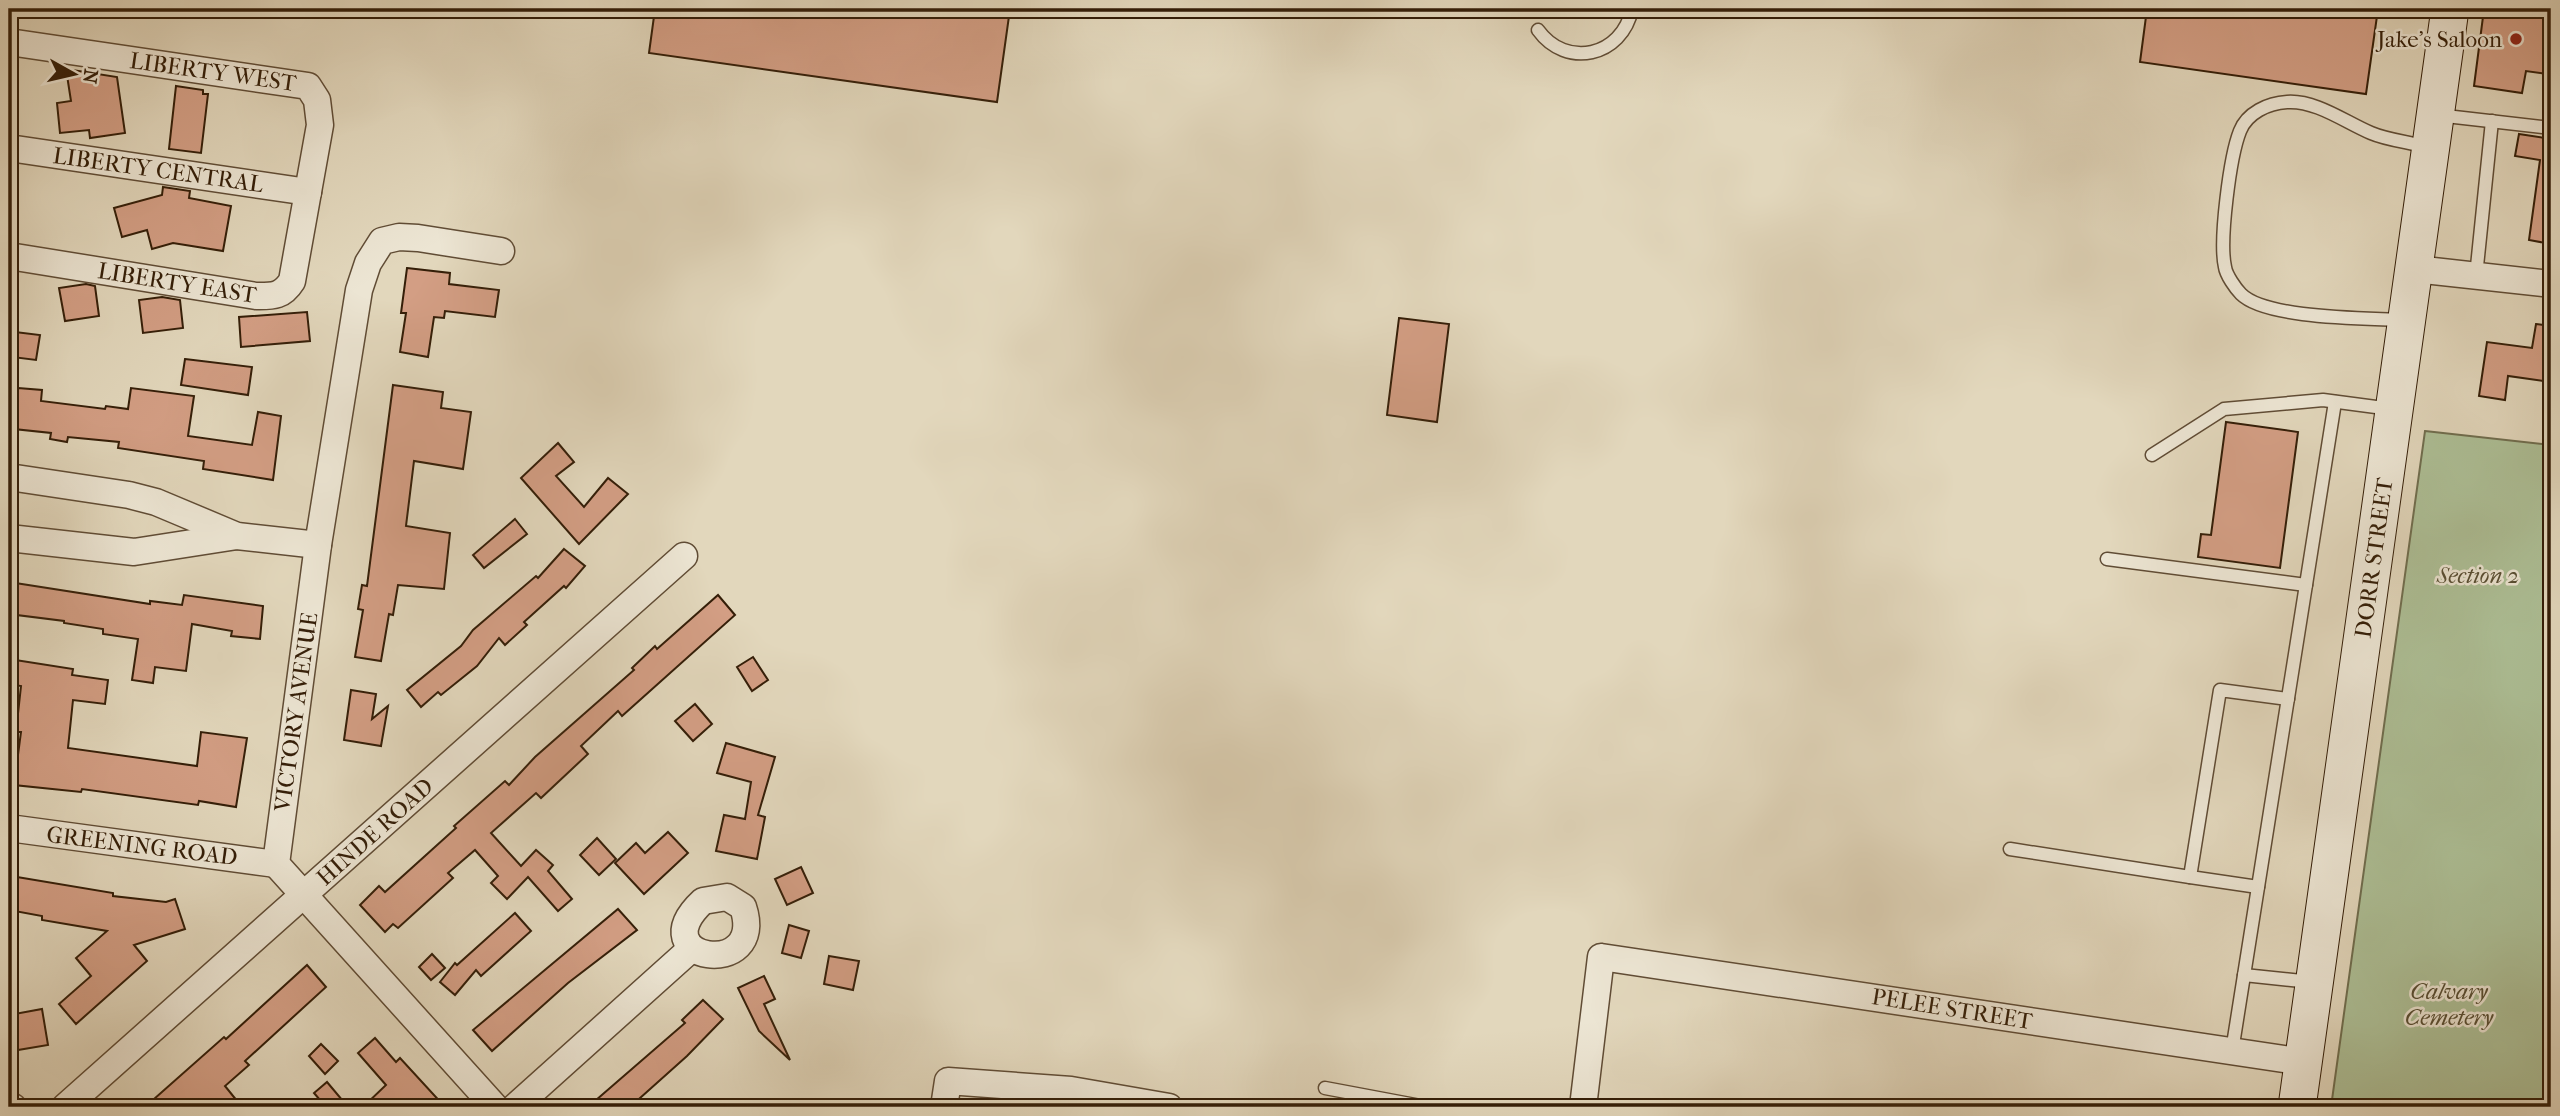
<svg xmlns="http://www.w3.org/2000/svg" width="2560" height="1116" font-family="'IM FELL French Canon',serif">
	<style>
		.green { fill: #adbf96; stroke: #706e4f; stroke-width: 2 }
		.building { fill: #d39e84; stroke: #341e08; stroke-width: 2 }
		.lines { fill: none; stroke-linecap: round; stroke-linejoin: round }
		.service-casing { stroke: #604c35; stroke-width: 15 }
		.minor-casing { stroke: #604c35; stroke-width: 29 }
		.secondary-casing { stroke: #341e08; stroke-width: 39 }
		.service { stroke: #ece5d3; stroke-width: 12 }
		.minor { stroke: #ece5d3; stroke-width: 26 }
		.secondary { stroke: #ece5d3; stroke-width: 37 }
		.poi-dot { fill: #8f2418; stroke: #ece5d3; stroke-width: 2.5 }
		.labels { text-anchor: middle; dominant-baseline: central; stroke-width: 5; stroke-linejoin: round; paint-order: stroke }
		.poi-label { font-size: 23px; fill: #341e08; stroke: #ece5d3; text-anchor: end }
		.street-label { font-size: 23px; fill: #341e08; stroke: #ece5d3 }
		.park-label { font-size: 23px; font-style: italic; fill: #584e33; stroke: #ece5d3 }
	</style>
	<rect width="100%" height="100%" fill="#e2d7bc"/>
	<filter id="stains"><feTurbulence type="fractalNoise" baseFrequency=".00286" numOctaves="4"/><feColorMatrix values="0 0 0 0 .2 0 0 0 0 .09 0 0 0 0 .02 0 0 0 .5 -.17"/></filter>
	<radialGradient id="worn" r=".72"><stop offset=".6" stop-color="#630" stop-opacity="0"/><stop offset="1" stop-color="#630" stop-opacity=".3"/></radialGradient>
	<polygon class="green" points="2425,431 2551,445 2551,1107 2331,1107"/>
	<g class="building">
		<polygon points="655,9 1010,9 997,102 649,53"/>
		<polygon points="2147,9 2378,9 2366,94 2140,62"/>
		<polygon points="2484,9 2540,9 2539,17 2551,19 2548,74 2526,71 2522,93 2474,86"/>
		<polygon points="66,69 117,77 125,133 90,138 89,130 60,133 57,103 71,101"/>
		<polygon points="176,86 203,90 203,94 208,94 201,153 169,149"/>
		<polygon points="2519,134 2551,139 2551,244 2529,240 2540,160 2515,156"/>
		<polygon points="163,187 190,191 189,198 231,206 223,251 173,243 152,249 147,230 122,237 114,208 162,195"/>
		<polygon points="407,268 450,273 449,284 499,290 495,317 445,311 444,318 434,317 428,357 400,352 406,313 401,313"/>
		<polygon points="86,284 95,286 99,316 65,321 59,288"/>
		<polygon points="162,297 180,300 183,328 143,333 139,300"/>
		<polygon points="307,312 310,341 241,347 239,317"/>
		<polygon points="1399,318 1449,324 1437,422 1387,415"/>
		<polygon points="2536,324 2551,326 2551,382 2508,376 2505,400 2479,396 2487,342 2532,348"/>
		<polygon points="15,332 40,335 36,360 12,357"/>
		<polygon points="185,359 252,367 248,395 181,385"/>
		<polygon points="393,385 443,392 441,408 471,412 463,469 414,461 406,526 450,533 444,589 398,585 393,615 389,614 381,661 355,657 363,610 358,609 362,585 367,586"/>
		<polygon points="18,388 42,390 41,401 105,409 106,406 128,409 131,388 194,396 188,436 252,445 258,412 281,416 273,480 203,469 204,461 118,448 119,442 68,437 67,442 50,439 51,433 14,429"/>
		<polygon points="2226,422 2298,432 2280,568 2198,557 2201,534 2211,535"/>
		<polygon points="558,443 574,462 556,476 584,507 608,478 628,494 579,544 521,478"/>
		<polygon points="515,519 527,534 484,568 473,555"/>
		<polygon points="564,549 585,566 566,588 564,586 524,622 527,625 505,645 499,638 477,666 441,695 438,692 421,707 407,690 461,646 473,630 536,576 538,578"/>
		<polygon points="9,582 150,604 150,601 182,605 184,595 263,606 260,639 231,636 232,631 192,624 186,671 155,667 153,683 132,680 138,639 103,634 103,629 64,623 64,621 9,614"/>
		<polygon points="718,595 735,615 622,716 618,711 581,746 588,754 541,798 536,793 491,833 521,866 536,850 553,865 548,871 572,899 558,911 528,877 507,899 491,883 498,876 475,850 448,873 453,878 398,928 393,924 385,932 360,905 379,886 385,892 456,828 454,826 505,781 509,785 535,757 634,670 632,668 655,646 657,649"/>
		<polygon points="753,657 768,680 752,691 737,667"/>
		<polygon points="9,659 73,669 72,675 108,680 105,704 73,700 68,748 197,766 201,732 247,738 236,807 199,801 198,805 82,789 81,792 14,785 21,732 16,732 21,686 9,684"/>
		<polygon points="351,690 376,694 372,719 388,706 381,746 344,740"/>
		<polygon points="695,704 712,724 693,741 675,721"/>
		<polygon points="726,743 775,757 758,815 765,817 757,859 716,851 724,815 745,819 751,782 717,773"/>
		<polygon points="668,832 688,853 644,894 615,863 636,843 645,853"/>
		<polygon points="597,838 616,859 599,875 580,855"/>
		<polygon points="801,867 813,893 787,905 775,879"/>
		<polygon points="11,876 113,893 113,896 166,902 175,899 185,929 134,945 147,961 76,1024 59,1004 91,976 76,958 107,931 42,920 42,916 9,910"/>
		<polygon points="618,909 637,930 568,983 492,1051 473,1030"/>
		<polygon points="515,913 531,931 481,976 476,970 455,995 440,982 455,963 457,965"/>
		<polygon points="789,925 809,931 801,958 782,953"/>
		<polygon points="432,954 445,968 431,980 419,967"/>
		<polygon points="829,956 859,961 853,990 824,984"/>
		<polygon points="307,965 326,987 245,1061 249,1065 225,1086 242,1107 145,1107 224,1037 226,1039"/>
		<polygon points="764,976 775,999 764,1004 790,1060 759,1031 738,988"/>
		<polygon points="703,1000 723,1019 687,1056 630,1107 588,1107 685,1023 682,1020"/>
		<polygon points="42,1009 48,1045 12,1051 9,1015"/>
		<polygon points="375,1038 396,1062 400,1058 445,1107 363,1107 386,1085 358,1053"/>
		<polygon points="321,1044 338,1061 325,1074 309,1056"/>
		<polygon points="327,1082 348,1107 326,1107 314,1093"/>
	</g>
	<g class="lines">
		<defs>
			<g id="service">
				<path d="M1538,30C1566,69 1622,57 1632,9"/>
				<polyline points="2437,115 2551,128"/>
				<polyline points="2476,276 2492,121"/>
				<path d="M2402,320C2367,318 2266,319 2241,294C2236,289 2226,275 2225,267C2219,241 2230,156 2240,131C2247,113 2268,103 2287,102C2316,100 2345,122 2371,133C2387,140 2409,142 2427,147"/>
				<polyline points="2152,455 2224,409 2323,400 2391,409"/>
				<polyline points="2107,559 2306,585"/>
				<polyline points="2010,849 2190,877"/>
				<polyline points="2258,887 2190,877 2220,690 2288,699"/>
				<polyline points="2244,975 2311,982"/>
				<polyline points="2232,1051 2335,402"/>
				<polyline points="1325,1088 1426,1107"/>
			</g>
			<g id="minor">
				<path d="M9,42L308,86L317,100L320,125L292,281C282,297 272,296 256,296L9,256"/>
				<polyline points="9,148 308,192"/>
				<polyline points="2415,269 2551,284"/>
				<polyline points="9,477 129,495 156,502 237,536 318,545"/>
				<polyline points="9,538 134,552 237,536"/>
				<polyline points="9,828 276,864"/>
				<path d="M727,897L743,907C768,981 638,961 703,901Z"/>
				<polyline points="9,1107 13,1107"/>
				<polyline points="65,1107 684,556"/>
				<polyline points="495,1107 276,864 318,545 359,290 368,263 382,241 399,237 418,238 501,251"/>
				<polyline points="515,1107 691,949"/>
				<polyline points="944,1107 948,1081 1071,1090 1169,1107"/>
				<polyline points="1583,1107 1601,957 2304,1062"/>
			</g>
			<polyline id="secondary" points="2297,1107 2450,9"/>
		</defs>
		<use href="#service" class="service-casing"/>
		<use href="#minor" class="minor-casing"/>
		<use href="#secondary" class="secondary-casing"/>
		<use href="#service" class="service"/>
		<use href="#minor" class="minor"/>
		<use href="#secondary" class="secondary"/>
	</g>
	<circle class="poi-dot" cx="2516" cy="39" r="7"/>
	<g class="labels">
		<g class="poi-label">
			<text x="2502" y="39">Jake's Saloon</text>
		</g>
		<g class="street-label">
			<text transform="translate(213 72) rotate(8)">LIBERTY WEST</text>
			<text transform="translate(158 170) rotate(8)">LIBERTY CENTRAL</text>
			<text transform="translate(177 283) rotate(9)">LIBERTY EAST</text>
			<text transform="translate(2374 558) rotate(-82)">DORR STREET</text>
			<text transform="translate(296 712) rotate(-82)">VICTORY AVENUE</text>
			<text transform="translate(375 832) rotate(-42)">HINDE ROAD</text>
			<text transform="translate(142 846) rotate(7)">GREENING ROAD</text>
			<text transform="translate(1952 1009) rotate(9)">PELEE STREET</text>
		</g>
		<g class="park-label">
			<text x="2478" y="575">Section 2</text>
			<text x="2449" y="991">Calvary<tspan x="2449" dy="26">Cemetery</tspan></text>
		</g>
	</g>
	<rect width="2560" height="1116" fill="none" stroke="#e2d7bc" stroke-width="35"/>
	<rect x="10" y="10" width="2539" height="1095" fill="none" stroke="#341e08" stroke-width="3.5"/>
	<rect x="18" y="18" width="2525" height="1081" fill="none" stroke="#341e08" stroke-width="2"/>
	<g transform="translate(74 74) rotate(98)" stroke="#ece5d3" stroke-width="5" paint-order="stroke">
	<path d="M0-5L12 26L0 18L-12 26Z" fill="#341e08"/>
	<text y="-10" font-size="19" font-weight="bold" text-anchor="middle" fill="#341e08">N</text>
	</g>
	<rect width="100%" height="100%" filter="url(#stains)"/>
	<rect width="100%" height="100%" fill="url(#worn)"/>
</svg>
